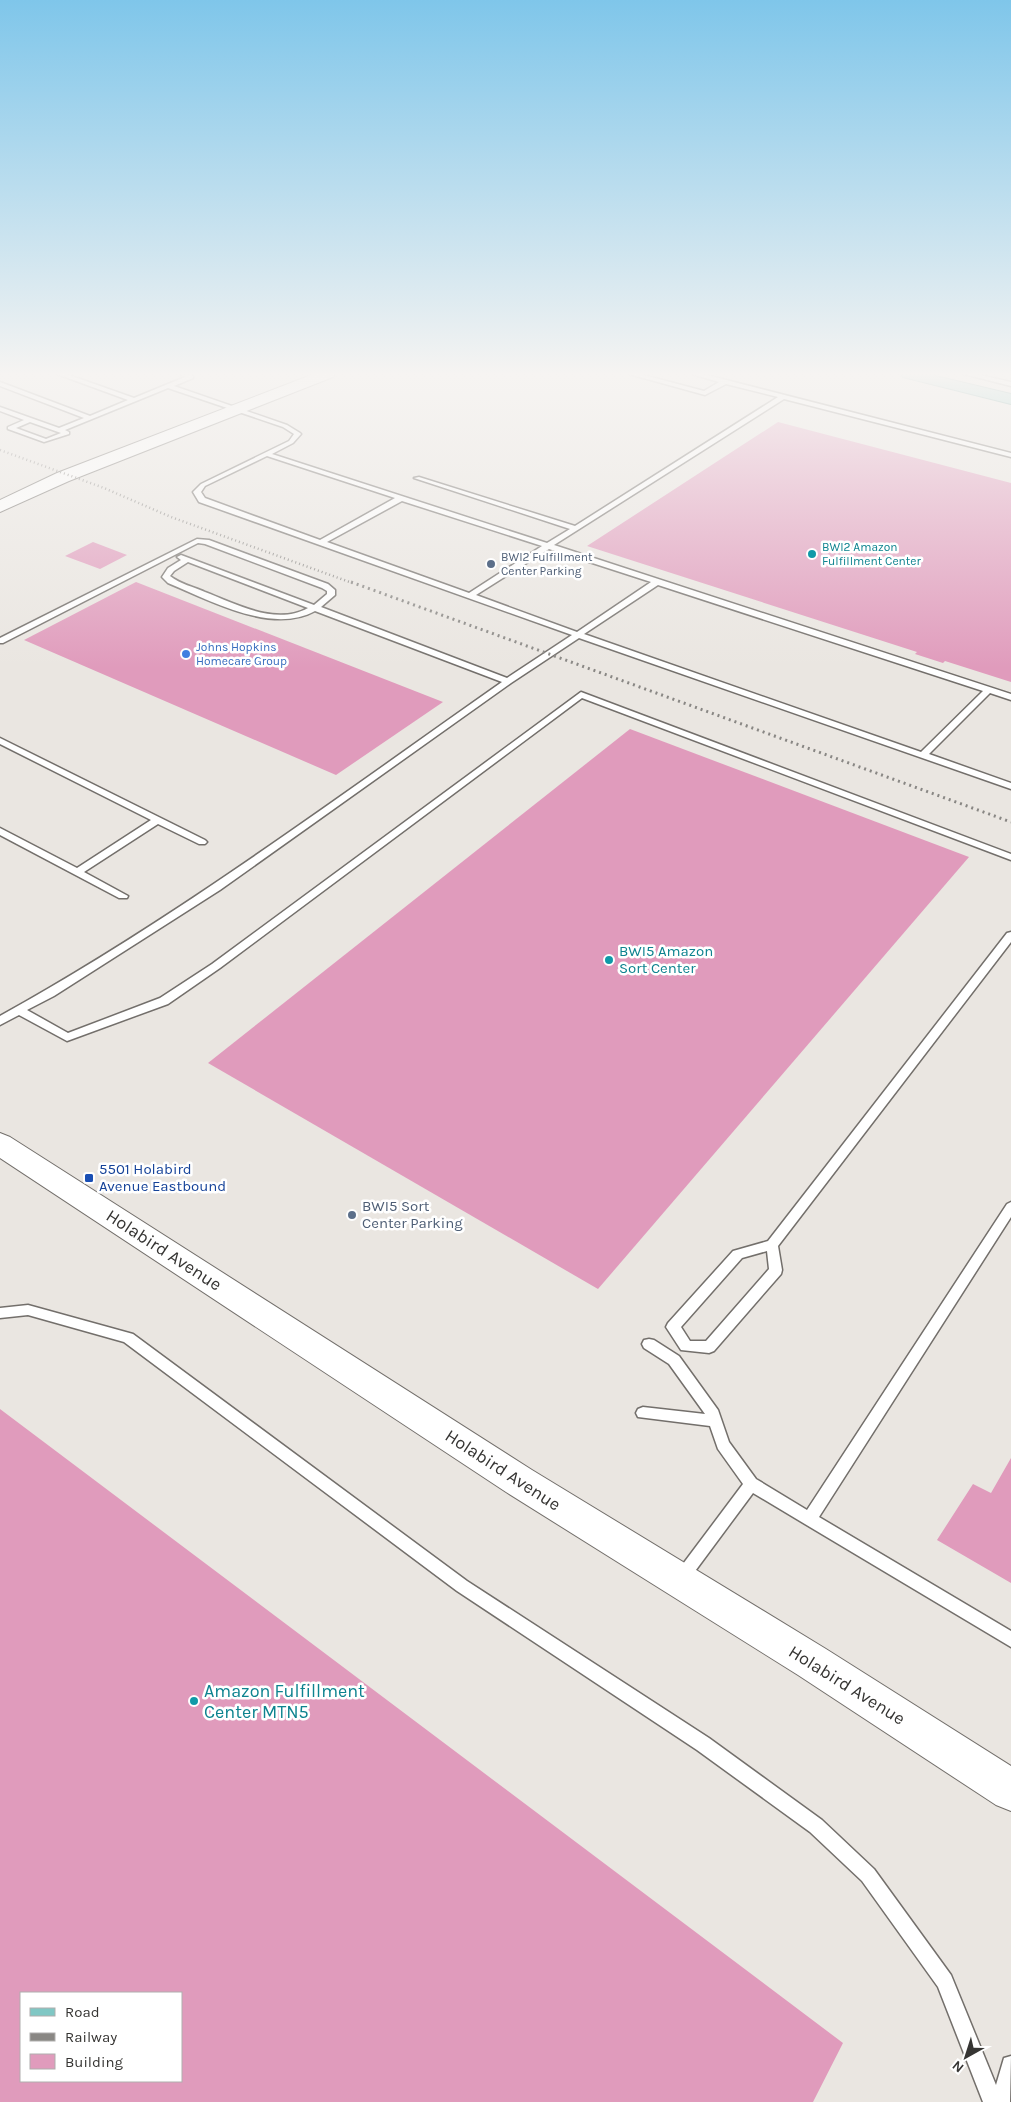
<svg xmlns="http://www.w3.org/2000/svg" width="1011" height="2102" font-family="Karla,sans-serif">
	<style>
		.building { fill: #e09bbc; fill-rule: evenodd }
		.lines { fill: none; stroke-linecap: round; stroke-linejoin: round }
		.service-casing { stroke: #736f6b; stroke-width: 3 }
		.secondary-casing { stroke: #736f6b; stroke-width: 2 }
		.primary-casing { stroke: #307c78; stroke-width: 2 }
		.service { fill: #fff; fill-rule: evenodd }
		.secondary { fill: #fff; fill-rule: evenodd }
		.primary { fill: #80c7c4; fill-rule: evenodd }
		.rail-far1 { stroke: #898784; stroke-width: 2.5; stroke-dasharray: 1 3; stroke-linecap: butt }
		.rail { stroke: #898784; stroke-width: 3; stroke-dasharray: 2 4; stroke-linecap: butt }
		.culture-dot { fill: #0f9aa8; stroke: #fff; stroke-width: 2 }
		.service-dot { fill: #5c6f8a; stroke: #fff; stroke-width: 2 }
		.shop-dot { fill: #3f7fe0; stroke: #fff; stroke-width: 2 }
		.transit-dot { fill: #1a4fb4; stroke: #fff; stroke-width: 2 }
		.labels { text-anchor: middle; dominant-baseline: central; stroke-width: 5; stroke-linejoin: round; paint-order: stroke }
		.far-culture-label { font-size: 12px; fill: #0d838f; stroke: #fff; text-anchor: start }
		.far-service-label { font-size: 12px; fill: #4e5e75; stroke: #fff; text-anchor: start }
		.far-shop-label { font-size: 12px; fill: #366cbe; stroke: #fff; text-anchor: start }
		.culture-label { font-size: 15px; fill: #0d838f; stroke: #fff; text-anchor: start }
		.transit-label { font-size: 15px; fill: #164399; stroke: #fff; text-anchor: start }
		.service-label { font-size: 15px; fill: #4e5e75; stroke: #fff; text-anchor: start }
		.near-street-label { font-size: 18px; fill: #363533; stroke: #fff }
		.near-culture-label { font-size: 18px; fill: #0d838f; stroke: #fff; text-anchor: start }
	</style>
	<rect width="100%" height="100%" fill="#eae6e1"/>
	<g class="building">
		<polygon points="778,422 1011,483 1011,682 945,661 943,663 915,654 917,652 587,546"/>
		<polygon points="93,542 127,555 100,569 65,556"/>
		<polygon points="136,582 443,702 336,775 24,640"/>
		<polygon points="630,729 969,857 598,1289 208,1063"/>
		<path d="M0,1409L843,2043L813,2102H0ZM21,1993H181V2081H21Z"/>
		<polygon points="1011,1458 1011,1583 937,1540 973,1484 991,1493"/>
	</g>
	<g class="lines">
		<defs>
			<g id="service">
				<path d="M57,374H66L134,398L185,377L180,374L193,376V378L174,386L287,425L300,433L301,434L293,443L272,454L547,543L570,529L414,478L419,477L575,526L778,397L726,384L705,395L629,374H640L704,391L719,382L692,374H703L1011,453V457L784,399L554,545L1011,694V700L990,693L929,754L1011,783V789L579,638L511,683L220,890L54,996L27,1010L68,1033L160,998L212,964L581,692L1011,854V860L582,698L220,968L168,1004L67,1041L19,1015L0,1025V1016C175,919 338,797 502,682L315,611C272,635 209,600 168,583L162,577L168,568L181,560L177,557L181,555L314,605L327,594V591L322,588L205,544L198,543L3,643H0V638L197,539L209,540L328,584L335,590V595L321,607L507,678L572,635L199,502L193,492L201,484L289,441L294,434L283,427L168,388L65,430L69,432V434L44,442L8,429V427L24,420L0,411V407L59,428L84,418L0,386V382L90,416L128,400ZM30,422L61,433L46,439L16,428ZM267,456L395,498L320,540L205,498L201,492L205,486ZM402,501L542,546L469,593L327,542ZM549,549L651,582L577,632L476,595ZM188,562L308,608C276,626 236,604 205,592C194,587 180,584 170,576L174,571ZM658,585L983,691L921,752L584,634Z"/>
				<polygon points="964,374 976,374 1011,382 1011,386"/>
				<polygon points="0,738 205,840 207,842 205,844 199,844 158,824 84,872 128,896 127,898 119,898 0,835 0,828 77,868 151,820 0,744"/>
				<path d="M1011,932V942L778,1246L782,1270L781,1274L714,1351L709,1353L681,1350L666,1327L668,1323L733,1251L768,1241L1007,933ZM767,1251L769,1269L706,1341H690L681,1327L742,1258Z"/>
				<polygon points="1011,1202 1011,1217 819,1517 1011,1631 1011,1647 753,1493 687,1582 682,1584 677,1582 674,1577 677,1572 743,1484 718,1449 710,1426 638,1417 636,1413 638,1409 643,1407 705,1414 669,1364 644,1348 642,1344 644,1340 649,1339 654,1340 679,1356 718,1410 729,1442 756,1479 807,1510 1007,1204"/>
				<polygon points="28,1305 133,1334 467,1581 709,1738 822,1820 874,1869 951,1975 996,2085 1004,2058 1011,2056 1010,2102 983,2102 938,1987 862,1881 810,1832 697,1750 457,1591 124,1342 28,1315 0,1318 0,1308"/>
			</g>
			<g id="secondary">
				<polygon points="314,374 335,374 333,377 69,481 0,512 0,500 57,473"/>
				<polygon points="0,1133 10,1137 532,1470 826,1649 1011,1766 1011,1811 996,1805 798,1675 506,1492 0,1158"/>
			</g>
			<polygon id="primary" points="901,374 927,374 1011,394 1011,404 903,377"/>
		</defs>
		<use href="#service" class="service-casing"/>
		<use href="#secondary" class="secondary-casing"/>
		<use href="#primary" class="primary-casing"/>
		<use href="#service" class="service"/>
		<use href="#secondary" class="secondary"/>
		<use href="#primary" class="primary"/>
		<polyline class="rail-far1" points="0,450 104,488 171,517 355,584"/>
		<polyline class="rail" points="351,582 1011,822"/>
	</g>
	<linearGradient id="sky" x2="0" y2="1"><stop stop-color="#7fc6ea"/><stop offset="0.56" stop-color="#f6f4f2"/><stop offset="1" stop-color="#f6f4f2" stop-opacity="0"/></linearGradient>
	<rect width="1011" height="668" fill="url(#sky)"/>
	<g class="culture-dot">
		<circle cx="812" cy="554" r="5"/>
		<circle cx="609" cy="960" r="5"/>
		<circle cx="194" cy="1701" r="5"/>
	</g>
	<g class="service-dot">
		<circle cx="491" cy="564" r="5"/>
		<circle cx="352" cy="1215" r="5"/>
	</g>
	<circle class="shop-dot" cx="186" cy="654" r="5"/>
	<rect class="transit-dot" x="84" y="1173" width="10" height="10" rx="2.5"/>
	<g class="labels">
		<g class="far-culture-label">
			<text x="822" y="547">BWI2 Amazon<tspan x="822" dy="14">Fulfillment Center</tspan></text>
		</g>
		<g class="far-service-label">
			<text x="501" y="557">BWI2 Fulfillment<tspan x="501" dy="14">Center Parking</tspan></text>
		</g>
		<g class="far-shop-label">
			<text x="196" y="647">Johns Hopkins<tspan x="196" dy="14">Homecare Group</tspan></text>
		</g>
		<g class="culture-label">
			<text x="619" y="951">BWI5 Amazon<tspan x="619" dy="17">Sort Center</tspan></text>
		</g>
		<g class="transit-label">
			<text x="99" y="1169">5501 Holabird<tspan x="99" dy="17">Avenue Eastbound</tspan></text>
		</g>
		<g class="service-label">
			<text x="362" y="1206">BWI5 Sort<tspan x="362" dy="17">Center Parking</tspan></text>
		</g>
		<g class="near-street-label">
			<text transform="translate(164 1250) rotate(33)">Holabird Avenue</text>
			<text transform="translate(503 1470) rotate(33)">Holabird Avenue</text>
			<text transform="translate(847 1685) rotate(32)">Holabird Avenue</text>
		</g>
		<g class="near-culture-label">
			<text x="204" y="1691">Amazon Fulfillment<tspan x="204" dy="21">Center MTN5</tspan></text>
		</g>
	</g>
	<rect x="20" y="1992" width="162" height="90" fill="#ffffff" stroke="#afaead"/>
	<rect x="30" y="2008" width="25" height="8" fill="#80c7c4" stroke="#afaead"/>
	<text x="65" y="2017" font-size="15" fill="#363533">Road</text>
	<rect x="30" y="2033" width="25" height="8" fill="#898784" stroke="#afaead"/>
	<text x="65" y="2042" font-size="15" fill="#363533">Railway</text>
	<rect x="30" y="2054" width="25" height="15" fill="#e09bbc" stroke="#afaead"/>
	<text x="65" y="2067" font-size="15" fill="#363533">Building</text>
	<g transform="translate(966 2057) rotate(219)" stroke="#ffffff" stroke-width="4" paint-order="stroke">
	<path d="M0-4L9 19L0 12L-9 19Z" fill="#363533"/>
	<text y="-8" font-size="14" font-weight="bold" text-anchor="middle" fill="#363533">N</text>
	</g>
</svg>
